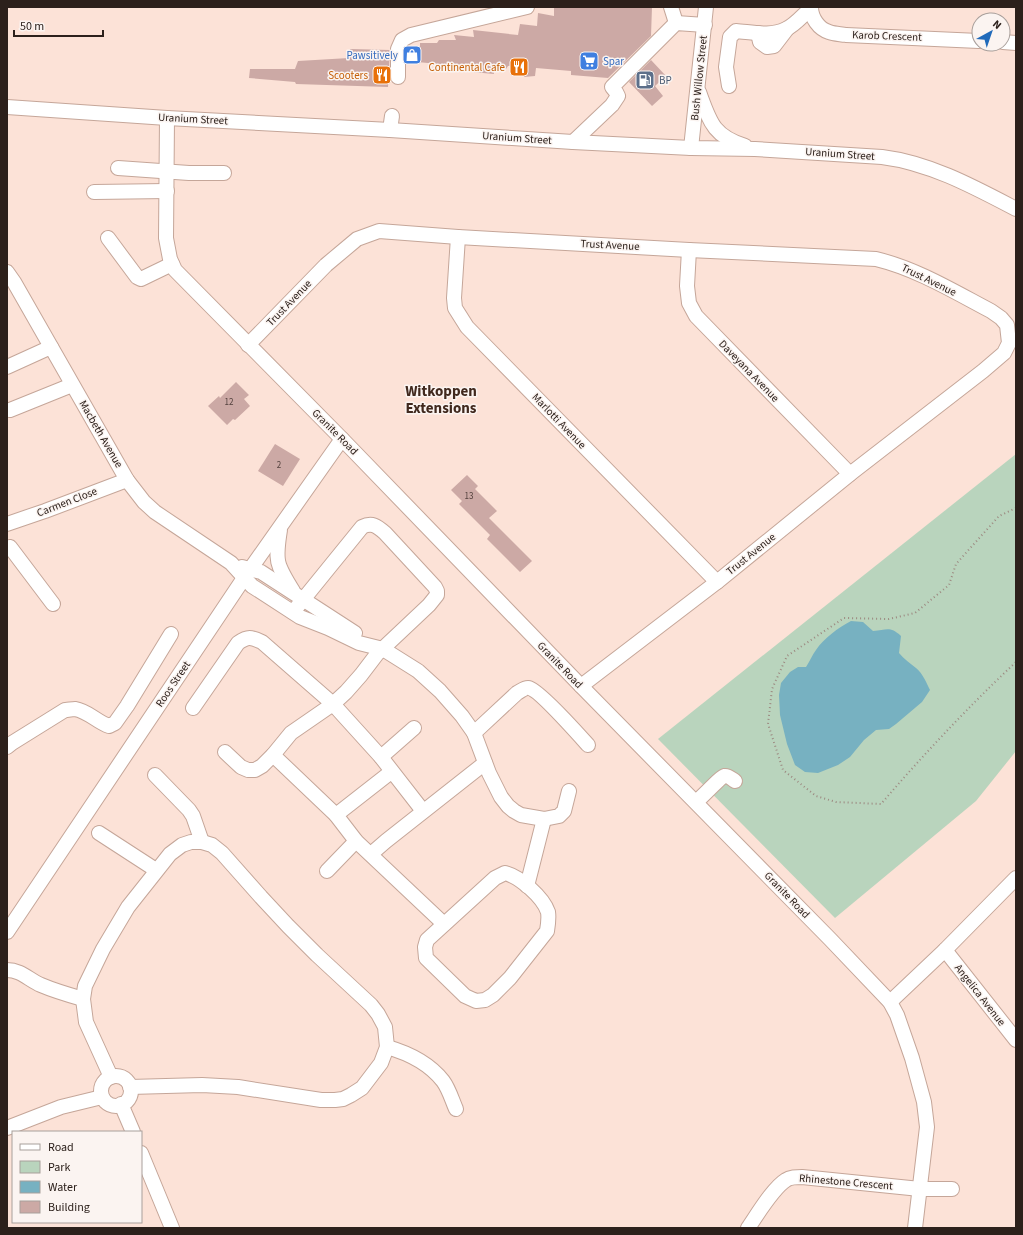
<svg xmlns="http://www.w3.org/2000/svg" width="1023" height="1235" font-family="'Source Sans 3',sans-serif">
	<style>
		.green { fill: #b9d4bd }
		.water { fill: #77b1c1 }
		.building { fill: #cca9a5 }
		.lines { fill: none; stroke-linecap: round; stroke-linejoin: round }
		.minor-casing { stroke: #c5a699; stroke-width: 16 }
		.path { stroke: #9c8980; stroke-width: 2; stroke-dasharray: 1 3; stroke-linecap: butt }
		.minor { stroke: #fff; stroke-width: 14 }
		.labels { text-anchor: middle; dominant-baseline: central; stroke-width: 3; stroke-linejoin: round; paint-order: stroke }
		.number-label { font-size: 9px; fill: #54423e }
		.street-label { font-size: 11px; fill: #2c201b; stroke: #fbf4f1 }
		.shop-label { font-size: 11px; fill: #366cbe; stroke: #fbf4f1; text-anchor: end }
		.food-label { font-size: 11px; fill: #c56008; stroke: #fbf4f1; text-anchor: end }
		.service-label { font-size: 11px; fill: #4e5e75; stroke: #fbf4f1; text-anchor: start }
		.district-label { font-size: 15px; font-weight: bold; fill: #41291e; stroke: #fbf4f1 }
	</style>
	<rect width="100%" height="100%" fill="#fce2d7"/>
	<polygon class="green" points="1016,454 1016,751 976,801 835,918 658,739"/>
	<path class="water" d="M851,621L863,622L873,631C887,630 890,626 901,636L899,653C904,659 910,663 916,668C923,674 926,682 930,690L922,702L896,724L889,729L876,730L864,740L850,757L838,765L818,773L805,772L795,765L787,744L780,715L779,695L781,683L790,672L798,667H806C810,661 812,655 816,650C824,638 838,628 851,621Z"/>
	<g class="building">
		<polygon points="554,7 652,7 651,36 608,78 571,75 571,71 536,68 535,76 524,77 524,64 508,66 506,69 493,68 494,74 472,72 472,67 406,61 406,51 408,47 420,49 420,43 437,43 439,40 456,40 454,35 474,37 473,30 518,35 520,24 537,26 538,13 554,16"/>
		<polygon points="350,49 390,50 388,87 296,84 295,82 249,78 250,69 295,69 298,61 349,58"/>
		<polygon points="651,60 666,76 655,86 663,96 652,106 629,82"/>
		<polygon points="236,382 249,395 244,399 250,406 235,420 233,419 227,425 208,406 219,396 220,398"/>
		<polygon points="275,444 300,459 283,486 258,471"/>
		<polygon points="467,475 478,486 475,489 497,511 489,518 532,561 520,572 487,539 490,535 459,504 462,501 451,490"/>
	</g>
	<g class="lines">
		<defs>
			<g id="minor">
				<polyline points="671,7 676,23"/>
				<path d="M811,7C811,18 819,29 829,32C834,34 841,34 846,35L979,41"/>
				<polyline points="758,33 760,42 767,47 774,46 787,29"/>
				<polyline points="1003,42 1016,43"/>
				<polyline points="398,77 398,49 402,40 411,35 527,7"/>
				<path d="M729,86L726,67L730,37L736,31C751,32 771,37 786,29C795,25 803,15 810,9"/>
				<path d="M699,92C710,122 713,136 745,146"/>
				<path d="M7,107L167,118L390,130L573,142L691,148L755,149L882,157C930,163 974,187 1016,209"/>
				<polyline points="167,118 166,238 170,259 175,270 342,439 581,686 830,939 890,1002 897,1015 912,1058 924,1102 927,1127 915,1228"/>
				<polyline points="390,130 392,116"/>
				<polyline points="573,142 612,105 618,96 616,92 612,87 676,23 705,25"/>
				<polyline points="691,148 706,7"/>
				<polyline points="118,168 189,173 224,173"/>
				<polyline points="94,192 167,191"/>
				<polyline points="458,237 454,298 455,308 467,327 717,582"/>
				<polyline points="108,238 137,277 141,279 172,264"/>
				<polyline points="689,250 687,286 689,303 696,316 850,474"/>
				<polyline points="7,272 14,282 127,480 144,502 155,512 231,563 252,586 300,617 328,628 359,643 383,649 418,671 440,691 462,716 474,733 489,773 501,797 508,806 514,811 521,815 544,819 559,816 564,811 569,791"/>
				<path d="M248,345L326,265L357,239L379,231L458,237L689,250L876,259C917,269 953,291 991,311L1001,318L1007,325L1009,343L1004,353L983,371L850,474L717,582L581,686"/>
				<polyline points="7,367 51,347"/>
				<polyline points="10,410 72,385"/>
				<polyline points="7,524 45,511 127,480"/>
				<path d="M280,530C275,561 276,564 293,591"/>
				<polyline points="10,547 53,604"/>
				<polyline points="242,567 261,572 355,633"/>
				<path d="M193,708L238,643C248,636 251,637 262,642L333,704L381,757L423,811"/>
				<path d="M474,733L517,693C521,691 525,687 529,688C539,690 579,735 588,745"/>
				<path d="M7,747L12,743L65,710C68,710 72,709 75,709C88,711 97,722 109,726L115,723L127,706L171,634"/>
				<path d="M225,752L241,767L248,770H255L262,766L273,755L291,733L333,704L346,692L361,675L377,654L429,605L437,595V591L435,587L385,533C377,526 372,522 362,527L293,612"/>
				<polyline points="273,755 336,815 356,841 444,924"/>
				<polyline points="381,757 414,728"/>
				<polyline points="155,775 189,810 193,816 202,842"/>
				<path d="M696,802C700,799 722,776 724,776C728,775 732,779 735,781"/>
				<polyline points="336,815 391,772"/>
				<polyline points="99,833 156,870"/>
				<polyline points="371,854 386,841 485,763"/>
				<polyline points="327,871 356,841"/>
				<path d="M505,873C520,877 543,897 548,912C549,918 548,925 547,931L510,978L493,995L485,1000L476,1001L465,996L426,958L425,947L427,940L495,878Z"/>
				<polyline points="527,886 544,819"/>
				<polyline points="7,932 244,578 342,439"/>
				<polyline points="945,950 1016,1040"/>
				<path d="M7,970C21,970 29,980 41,985C55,991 69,995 83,999"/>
				<polyline points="890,1002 945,950 1016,878"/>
				<path d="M387,1047C408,1053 429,1063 443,1081C449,1089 452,1100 456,1109"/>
				<circle cx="116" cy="1091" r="15"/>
				<polyline points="111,1077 86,1022 83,999 85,986 103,949 128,907 170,854 182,845 191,842 202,842 212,845 222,853 261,897 288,926 317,955 371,1005 378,1014 385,1027 387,1047 381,1063 362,1088 351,1095 343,1099 335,1100 321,1100 238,1087 202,1085 130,1087"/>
				<polyline points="121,1104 133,1132"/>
				<polyline points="7,1128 61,1107 102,1097"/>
				<polyline points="141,1153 172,1228"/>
				<path d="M748,1228C757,1215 773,1188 786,1180C790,1177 796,1177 802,1177L920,1189H952"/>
			</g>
		</defs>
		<use href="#minor" class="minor-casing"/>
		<path class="path" d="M1016,508L999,516L956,564L949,585L915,613L889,619L844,618L787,656L772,689L768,724L783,770L816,796L836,802L881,804C924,754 968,707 1016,662"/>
		<use href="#minor" class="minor"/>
	</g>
	<defs>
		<symbol id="shop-square" viewBox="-11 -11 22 22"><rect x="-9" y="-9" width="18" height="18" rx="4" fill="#3f7fe0" stroke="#fbf4f1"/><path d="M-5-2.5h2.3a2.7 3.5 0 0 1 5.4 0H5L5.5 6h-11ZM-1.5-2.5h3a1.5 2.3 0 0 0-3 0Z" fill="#fff"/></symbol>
		<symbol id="supermarket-square" viewBox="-11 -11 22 22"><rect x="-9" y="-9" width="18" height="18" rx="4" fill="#3f7fe0" stroke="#fbf4f1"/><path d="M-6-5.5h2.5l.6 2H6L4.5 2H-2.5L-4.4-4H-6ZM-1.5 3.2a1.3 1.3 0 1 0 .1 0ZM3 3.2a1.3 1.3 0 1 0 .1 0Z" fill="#fff"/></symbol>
		<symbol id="restaurant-square" viewBox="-11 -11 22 22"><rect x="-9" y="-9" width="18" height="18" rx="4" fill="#e8710a" stroke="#fbf4f1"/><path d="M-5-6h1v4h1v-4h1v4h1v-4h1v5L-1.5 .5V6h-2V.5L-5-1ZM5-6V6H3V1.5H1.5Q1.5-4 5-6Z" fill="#fff"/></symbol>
		<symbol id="fuel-square" viewBox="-11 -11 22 22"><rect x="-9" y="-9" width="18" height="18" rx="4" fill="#5c6f8a" stroke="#fbf4f1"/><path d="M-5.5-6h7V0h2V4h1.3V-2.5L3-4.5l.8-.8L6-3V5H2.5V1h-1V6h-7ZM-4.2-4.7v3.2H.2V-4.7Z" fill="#fff"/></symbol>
	</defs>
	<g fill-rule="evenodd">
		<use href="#shop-square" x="401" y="44" width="22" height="22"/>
		<use href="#supermarket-square" x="578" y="50" width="22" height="22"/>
		<use href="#restaurant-square" x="508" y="56" width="22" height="22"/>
		<use href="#restaurant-square" x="371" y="64" width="22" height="22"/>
		<use href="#fuel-square" x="634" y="69" width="22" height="22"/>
	</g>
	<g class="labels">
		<g class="number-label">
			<text x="229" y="402">12</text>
			<text x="279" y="465">2</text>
			<text x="469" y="496">13</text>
		</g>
		<g class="street-label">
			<text transform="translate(887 36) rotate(2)">Karob Crescent</text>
			<text transform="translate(699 78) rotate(-84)">Bush Willow Street</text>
			<text transform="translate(193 119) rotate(3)">Uranium Street</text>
			<text transform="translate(517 138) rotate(4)">Uranium Street</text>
			<text transform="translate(840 154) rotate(4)">Uranium Street</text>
			<text transform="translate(610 245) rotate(3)">Trust Avenue</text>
			<text transform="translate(929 280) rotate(26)">Trust Avenue</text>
			<text transform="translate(289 303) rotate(-46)">Trust Avenue</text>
			<text transform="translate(749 371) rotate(46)">Daveyana Avenue</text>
			<text transform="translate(559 421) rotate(46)">Marlotti Avenue</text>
			<text transform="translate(335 432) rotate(45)">Granite Road</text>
			<text transform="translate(101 434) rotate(60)">Macbeth Avenue</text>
			<text transform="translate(67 502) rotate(-21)">Carmen Close</text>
			<text transform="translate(751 554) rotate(-39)">Trust Avenue</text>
			<text transform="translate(560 665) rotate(46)">Granite Road</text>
			<text transform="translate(173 684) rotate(-56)">Roos Street</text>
			<text transform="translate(787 895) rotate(46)">Granite Road</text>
			<text transform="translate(980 995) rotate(52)">Angelica Avenue</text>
			<text transform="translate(846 1182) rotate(5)">Rhinestone Crescent</text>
		</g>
		<g class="shop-label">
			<text x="398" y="55">Pawsitively</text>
			<text x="603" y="61" text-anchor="start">Spar</text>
		</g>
		<g class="food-label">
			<text x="505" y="67">Continental Cafe</text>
			<text x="368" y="75">Scooters</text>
		</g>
		<g class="service-label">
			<text x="659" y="80">BP</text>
		</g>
		<g class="district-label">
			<text x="441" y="391">Witkoppen<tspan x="441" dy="17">Extensions</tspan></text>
		</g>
	</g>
	<rect width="1023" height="1235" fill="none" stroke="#2c201b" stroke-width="16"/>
	<rect x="12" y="1131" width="130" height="92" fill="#fbf4f1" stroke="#a89f9b"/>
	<rect x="20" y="1144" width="20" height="6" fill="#ffffff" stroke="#a89f9b"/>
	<text x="48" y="1151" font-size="12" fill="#2c201b">Road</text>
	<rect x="20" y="1161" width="20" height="12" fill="#b9d4bd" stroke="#a89f9b"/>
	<text x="48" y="1171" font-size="12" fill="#2c201b">Park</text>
	<rect x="20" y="1181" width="20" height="12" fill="#77b1c1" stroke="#a89f9b"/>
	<text x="48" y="1191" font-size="12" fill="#2c201b">Water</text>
	<rect x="20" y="1201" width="20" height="12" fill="#cca9a5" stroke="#a89f9b"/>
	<text x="48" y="1211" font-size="12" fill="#2c201b">Building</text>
	<g transform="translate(991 32) rotate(40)"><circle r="19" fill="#fbf4f1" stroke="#a89f9b"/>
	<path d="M0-3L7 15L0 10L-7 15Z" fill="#206aba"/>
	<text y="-6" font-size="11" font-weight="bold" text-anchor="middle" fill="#2c201b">N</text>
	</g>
	<path d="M14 30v6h89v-6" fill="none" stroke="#2c201b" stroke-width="2"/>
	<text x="20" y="30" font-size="12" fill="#2c201b" stroke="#fbf4f1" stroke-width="3" paint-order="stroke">50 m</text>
</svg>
